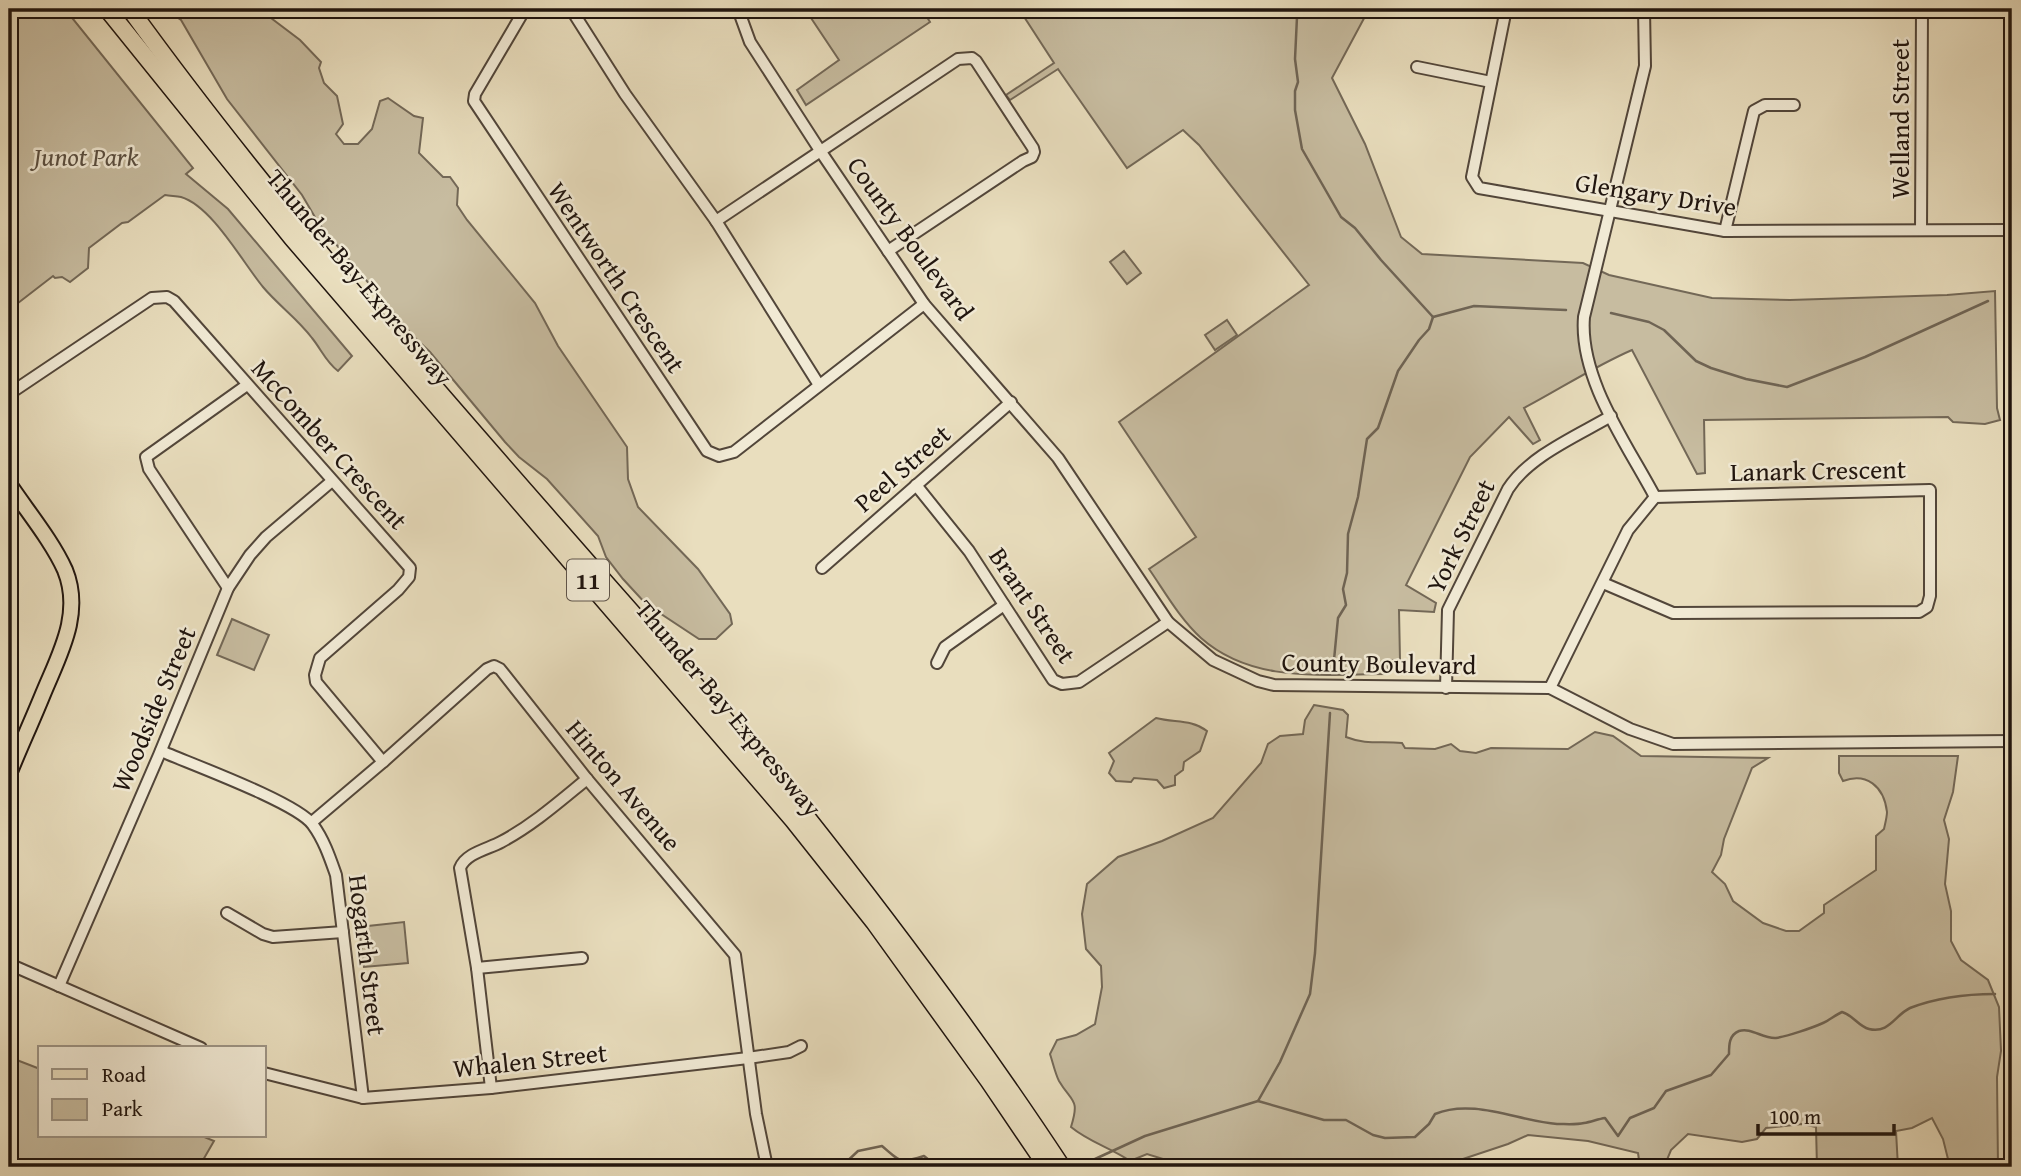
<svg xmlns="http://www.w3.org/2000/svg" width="2021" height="1176" font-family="'Gentium Book Plus',serif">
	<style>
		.green { fill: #c7bca0; stroke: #736857; stroke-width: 2 }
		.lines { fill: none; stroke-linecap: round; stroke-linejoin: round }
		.stream { stroke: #6f6454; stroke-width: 2.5 }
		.minor-casing { stroke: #52463a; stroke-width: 14 }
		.major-casing { stroke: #1f140e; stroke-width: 18 }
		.highway-casing { stroke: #1f140e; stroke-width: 19 }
		.minor { stroke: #f1ead5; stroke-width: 10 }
		.major { stroke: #e9debe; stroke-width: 14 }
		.highway { stroke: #e9debe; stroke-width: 16 }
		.labels { text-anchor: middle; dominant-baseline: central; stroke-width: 5; stroke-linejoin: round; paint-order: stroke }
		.shield { fill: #f1ead5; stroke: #5e544a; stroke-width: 2 }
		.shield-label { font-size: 24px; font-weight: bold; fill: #1f140e }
		.street-label { font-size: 26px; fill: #1f140e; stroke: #f1ead5 }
		.park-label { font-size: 26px; font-style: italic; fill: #5a4f41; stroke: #f1ead5 }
	</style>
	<rect width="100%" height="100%" fill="#e9debe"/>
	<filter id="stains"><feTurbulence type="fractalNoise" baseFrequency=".00286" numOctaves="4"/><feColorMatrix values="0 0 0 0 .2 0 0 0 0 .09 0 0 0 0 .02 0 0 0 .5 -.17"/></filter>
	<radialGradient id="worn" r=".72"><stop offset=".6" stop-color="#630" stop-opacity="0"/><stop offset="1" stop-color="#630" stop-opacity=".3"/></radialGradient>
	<g class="green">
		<path d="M9,9H65L193,168L186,174L228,209L352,356L338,371C326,362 321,349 312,338C298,319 278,305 263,287C243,263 212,206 181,197C176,196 170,196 165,195L128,222L122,223L89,248L88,268L70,282L62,277L55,278L53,276L9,310Z"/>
		<polygon points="165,9 259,9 300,40 321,62 319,68 324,83 337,96 343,124 336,134 344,144 358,144 372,129 380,101 388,98 414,116 423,118 419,153 443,177 450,177 458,188 457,205 467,220 535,303 558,346 627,447 628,479 638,507 698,569 730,614 732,624 716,639 699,639 646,604 623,579 606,557 598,536 547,479 519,457 505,442 430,352 413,336 319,224 302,195 227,99 181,20"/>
		<polygon points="805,9 922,9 930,22 806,105 797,90 839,60"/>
		<path d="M1019,9H1369L1332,78L1365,144L1401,237L1422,254L1583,263L1609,275L1712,298L1790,300L1947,295L1995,291L1997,408L2000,420L1985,424L1953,422L1948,417L1704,420L1705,473L1697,474L1632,350C1595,366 1560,389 1524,408L1540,440L1533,444L1509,417L1470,457L1406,585L1436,603L1434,612L1399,610L1400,660H1388V674C1324,674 1253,684 1201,638C1180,619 1165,592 1149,569L1196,537L1119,422L1309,285L1199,145L1183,130L1127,168L1058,69L1010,100L1006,95L1054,63Z"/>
		<polygon points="1124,251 1141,273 1127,284 1110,262"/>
		<polygon points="1227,320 1237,335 1215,350 1205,335"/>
		<polygon points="232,619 269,635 254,670 217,655"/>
		<path d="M1314,705L1343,710L1348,715L1346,737C1366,745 1381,741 1402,743L1405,748L1435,749L1451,744L1460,751L1476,753L1491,748L1568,749L1595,732L1613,736L1641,756L1768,758L1752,768L1724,839L1721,855L1712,872L1725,884L1733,901L1763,923L1786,931H1799L1824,913V905L1876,870V836L1884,829C1885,824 1887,817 1887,812C1884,786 1866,772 1843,781L1839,773V756H1958L1953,792L1944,820L1949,839L1945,884L1951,911V941L1961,960L1988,980L1999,1007L2001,1051L1997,1077L1998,1167H1950L1943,1139L1932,1118L1912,1128L1896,1131L1898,1167H1817L1816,1127L1802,1124L1766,1128L1757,1139L1742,1142L1688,1134L1671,1150L1664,1167H1640L1638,1153L1588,1141L1528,1135L1508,1144L1439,1167H1331L1325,1164L1313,1167H1189L1147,1154L1130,1161C1111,1148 1089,1142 1071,1127C1080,1098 1072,1103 1059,1081C1055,1073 1053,1063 1050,1054L1057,1040L1076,1035L1095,1024L1102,987L1101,966L1086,949L1082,914L1087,884L1118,857L1162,841L1213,818L1261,763L1268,744L1280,736L1303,734L1305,720Z"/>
		<path d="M1156,718C1175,723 1191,719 1207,731L1200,751L1184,762L1183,770L1175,776V785L1164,788L1157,780L1134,778L1131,782L1116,781L1109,773L1114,761L1109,753Z"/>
		<polygon points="404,922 408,963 364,967 359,927"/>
		<polygon points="9,1057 40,1069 40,1136 202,1136 214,1141 199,1167 9,1167"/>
	</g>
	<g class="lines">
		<g class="stream">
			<polyline points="1300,9 1297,17 1295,59 1298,82 1295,91 1295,110 1302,149 1341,217 1355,228 1381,260 1433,317"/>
			<polyline points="1611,313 1649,322 1664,330 1696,361 1711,368 1746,379 1787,387 1865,357 1988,301"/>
			<polyline points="1433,317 1474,306 1566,310"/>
			<polyline points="1334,660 1338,618 1346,605 1343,589 1347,573 1348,534 1358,497 1367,439 1378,428 1398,371 1419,340 1429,329 1433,317"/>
			<polyline points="1258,1101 1280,1062 1310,994 1315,953 1330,713"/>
			<path d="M1095,1159L1145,1136L1258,1101L1324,1120H1346L1373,1135L1385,1138L1415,1137L1429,1124L1435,1114C1473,1098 1518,1121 1557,1124C1566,1124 1576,1125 1584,1123C1591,1122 1598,1119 1605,1118L1618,1136L1630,1118L1654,1108L1666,1091L1711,1075L1729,1054C1729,1045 1729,1035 1739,1031C1751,1027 1763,1039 1776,1038C1788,1036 1812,1028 1823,1023C1830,1020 1835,1015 1842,1012C1853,1015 1858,1026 1869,1029C1889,1034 1895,1015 1910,1008C1936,998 1968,994 1995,994"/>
			<path d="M841,1167L858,1151L882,1146C901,1162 899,1164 924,1156L929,1160L932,1167"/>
		</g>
		<defs>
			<g id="minor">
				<polyline points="525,9 475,94 474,101 707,451 719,456 734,452 924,304"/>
				<polyline points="571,9 625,94 716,221 819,385"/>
				<polyline points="738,9 750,42 821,152 924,304 1058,458 1168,622 1213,660 1258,681 1274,685 1550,688 1630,729 1673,744 2012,741"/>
				<polyline points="1506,9 1472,177 1479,188 1725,231 2012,230"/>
				<path d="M1644,9L1645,66L1584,317C1579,379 1627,444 1655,497"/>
				<polyline points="1417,67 1491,82"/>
				<polyline points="716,221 958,59 972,58 976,61 1033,148 1034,152 1032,157 1023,161 888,251"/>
				<polyline points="1921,230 1922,9"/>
				<polyline points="1725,231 1754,111 1765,105 1794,105"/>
				<polyline points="9,394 152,298 167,297 174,301 410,568 409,577 398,590 320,658 315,675 316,682 383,762"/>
				<polyline points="916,485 969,551 1053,680 1062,684 1079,682 1168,622"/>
				<polyline points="822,568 1011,402"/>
				<polyline points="228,588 149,469 146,457 247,385"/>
				<polyline points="937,663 945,647 1004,605"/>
				<path d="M1446,688L1448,610L1508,489C1529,456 1577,436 1611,416"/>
				<polyline points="1550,688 1628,530 1655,497 1930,490 1930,596 1927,607 1919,612 1673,613 1603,583"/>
				<path d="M161,751C191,764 298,803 313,825C324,840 330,858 336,875L363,1098"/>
				<polyline points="312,822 383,762 487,669 494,666 500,669 587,779 735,955 756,1114 767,1167"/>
				<polyline points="227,913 263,934 273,937 343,932"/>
				<polyline points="9,964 201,1048"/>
				<polyline points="477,968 582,958"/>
				<polyline points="59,986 159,755 228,588 250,555 266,537 332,481"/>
				<polyline points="264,1073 363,1098 491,1088 748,1058 789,1052 801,1046"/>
				<path d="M491,1088L477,968L460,868C466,853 488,849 501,842C533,825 560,801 587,779"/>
			</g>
			<path id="major" d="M9,484C27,511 52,541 65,570C83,614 59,655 43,694C32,721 20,747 9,774"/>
			<g id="highway">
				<polyline points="107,9 292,238 793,820 874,922 988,1080 1047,1167"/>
				<path d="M130,9C273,207 436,389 597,573C666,651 736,730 802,811C893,926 982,1045 1062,1167"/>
			</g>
		</defs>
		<use href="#minor" class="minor-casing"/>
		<use href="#major" class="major-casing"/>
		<use href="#highway" class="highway-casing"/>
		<use href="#minor" class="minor"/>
		<use href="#major" class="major"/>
		<use href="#highway" class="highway"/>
	</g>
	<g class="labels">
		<rect class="shield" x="567" y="559.5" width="42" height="41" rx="5"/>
		<g class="shield-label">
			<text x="588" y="580">11</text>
		</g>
		<g class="street-label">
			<text transform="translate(1899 119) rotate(-90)">Welland Street</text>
			<text transform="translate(1656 194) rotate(9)">Glengary Drive</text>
			<text transform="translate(911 238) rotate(54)">County Boulevard</text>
			<text transform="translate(360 277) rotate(50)">Thunder Bay Expressway</text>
			<text transform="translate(617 277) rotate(56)">Wentworth Crescent</text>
			<text transform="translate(330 444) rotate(48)">McComber Crescent</text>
			<text transform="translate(902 468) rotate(-41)">Peel Street</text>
			<text transform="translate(1818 470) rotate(-1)">Lanark Crescent</text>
			<text transform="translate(1460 536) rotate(-64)">York Street</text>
			<text transform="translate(1033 605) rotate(56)">Brant Street</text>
			<text transform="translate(1379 663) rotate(1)">County Boulevard</text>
			<text transform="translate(729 708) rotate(50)">Thunder Bay Expressway</text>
			<text transform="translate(153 709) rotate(-67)">Woodside Street</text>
			<text transform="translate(624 785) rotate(50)">Hinton Avenue</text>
			<text transform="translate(368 955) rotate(83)">Hogarth Street</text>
			<text transform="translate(530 1060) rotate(-6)">Whalen Street</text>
		</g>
		<g class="park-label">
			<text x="86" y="156">Junot Park</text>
		</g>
	</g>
	<rect width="2021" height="1176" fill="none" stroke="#e9debe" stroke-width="35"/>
	<rect x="10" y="10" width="2000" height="1155" fill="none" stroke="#1f140e" stroke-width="3.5"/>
	<rect x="18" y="18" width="1986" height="1141" fill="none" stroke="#1f140e" stroke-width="2"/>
	<rect x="38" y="1046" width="228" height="91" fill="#f1ead5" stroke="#9d9485" stroke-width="2"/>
	<rect x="52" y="1069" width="35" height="10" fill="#e9debe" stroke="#9d9485" stroke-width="2"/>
	<text x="102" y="1082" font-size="21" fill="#1f140e">Road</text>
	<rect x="52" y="1099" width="35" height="21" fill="#c7bca0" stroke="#9d9485" stroke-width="2"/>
	<text x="102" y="1116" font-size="21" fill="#1f140e">Park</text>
	<path d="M1758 1124v10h136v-10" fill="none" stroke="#1f140e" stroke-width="3.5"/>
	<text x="1769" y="1124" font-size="21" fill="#1f140e" stroke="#f1ead5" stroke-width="5" paint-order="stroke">100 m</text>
	<rect width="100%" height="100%" filter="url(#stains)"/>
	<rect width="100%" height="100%" fill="url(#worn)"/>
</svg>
